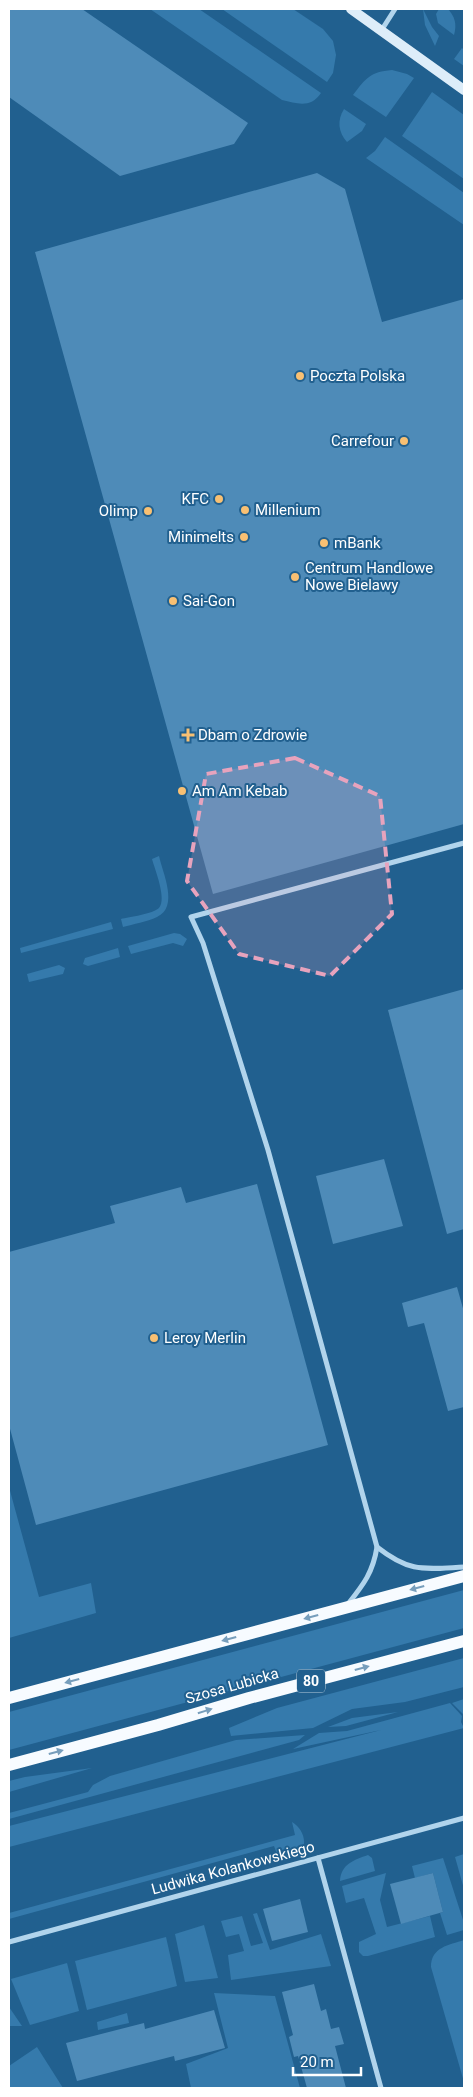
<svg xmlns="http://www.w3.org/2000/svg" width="473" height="2097" font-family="Roboto,sans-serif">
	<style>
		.green { fill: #357aac }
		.building { fill: #4e8bb8 }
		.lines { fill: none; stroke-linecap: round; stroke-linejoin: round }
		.minor { stroke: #b1d4ec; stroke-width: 5 }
		.secondary { stroke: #ddedf9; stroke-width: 10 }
		.primary { stroke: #f7fbff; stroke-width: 12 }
		.oneway { fill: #779ebc }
		.marked { fill: #e7a3bd; fill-opacity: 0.2; stroke: #e7a3bd; stroke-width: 4; stroke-dasharray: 10 6; stroke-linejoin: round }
		.poi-dot { fill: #f8c073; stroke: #21608f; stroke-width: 2 }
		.labels { text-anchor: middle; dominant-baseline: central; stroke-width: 4; stroke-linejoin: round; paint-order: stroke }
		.shield { fill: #21608f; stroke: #bccfdd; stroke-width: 1 }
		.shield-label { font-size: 14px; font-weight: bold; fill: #fff }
		.poi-label { font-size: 15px; fill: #fff; stroke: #21608f; text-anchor: start }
		.street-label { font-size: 15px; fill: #fff; stroke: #21608f }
	</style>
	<rect width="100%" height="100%" fill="#21608f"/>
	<g class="green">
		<path d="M150,9H199L321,93C311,108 298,104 282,100Z"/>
		<polygon points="222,9 293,9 323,29 333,41 336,55 333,73 327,82"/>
		<polygon points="423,9 432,27 439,36 435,46 425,25"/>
		<path d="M439,9H448C455,17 457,24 454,35L438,23L436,14Z"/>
		<polygon points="462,48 464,50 464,66 454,59"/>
		<path d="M392,70L407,74L414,78L386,117L353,95C366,78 370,72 392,70Z"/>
		<polygon points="432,92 464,115 464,179 402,136"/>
		<path d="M344,109L366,124L362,131L347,142C338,132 337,120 344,109Z"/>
		<polygon points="385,137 464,193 464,225 366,158 375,151"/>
		<path d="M159,856C163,874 179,907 157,917C147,922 133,924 123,927L121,919C129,917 153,914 159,908C167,899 155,870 152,859Z"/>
		<polygon points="111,922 113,929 21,953 20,948"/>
		<polygon points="174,933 180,934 187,939 183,946 173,943 131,954 128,946"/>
		<polygon points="118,948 120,957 88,966 83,964 85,958"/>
		<polygon points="59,965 65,968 63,974 29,982 27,974"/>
		<polygon points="9,1487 39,1597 91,1583 96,1613 9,1638"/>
		<polygon points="464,1590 464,1628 9,1750 9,1712"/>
		<polygon points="464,1658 464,1687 405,1702 352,1709 313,1728 231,1736 229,1728 277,1708"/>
		<polygon points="464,1699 464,1725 464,1715 452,1703"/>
		<polygon points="450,1703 462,1716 461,1722 464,1728 9,1847 9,1826 381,1730 293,1749 319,1733 347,1731"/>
		<polygon points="398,1712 346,1726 328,1727 352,1718"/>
		<polygon points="305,1735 299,1740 9,1819 9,1813 88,1792 93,1785 110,1776 236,1740"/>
		<polygon points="92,1768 9,1792 9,1781 25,1777"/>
		<path d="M292,1822C304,1829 310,1847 296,1856C291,1859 285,1860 280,1862L274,1846L9,1919V1913L295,1835Z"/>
		<polygon points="464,1854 464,1889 455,1857"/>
		<path d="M368,1855L372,1858L375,1871L340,1881C341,1864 354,1860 368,1855Z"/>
		<polygon points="443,1858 464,1923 464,1930 447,1935 440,1913 443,1912 433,1873 415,1878 412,1866"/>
		<polygon points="386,1873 380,1900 387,1927 430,1916 435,1937 368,1956 363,1956 359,1952 359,1942 376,1934 364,1898 346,1903 342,1886"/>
		<polygon points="257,1913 270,1950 321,1934 331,1966 231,1980 228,1955 244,1951 239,1934 226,1937 221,1921 242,1916 251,1946 263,1943 253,1914"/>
		<polygon points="204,1925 218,1978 185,1982 175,1934"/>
		<polygon points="166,1937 177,1986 87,2010 75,1961"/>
		<path d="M464,1940V2082L431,1967C431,1947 449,1945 464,1940Z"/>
		<polygon points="67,1963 79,2011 30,2025 11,1979"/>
		<polygon points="214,1993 275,1996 300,2088 191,2088 186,2064 228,2048"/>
		<polygon points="9,2007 22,2026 9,2026"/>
		<polygon points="127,2013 129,2023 98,2030 97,2022"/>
		<polygon points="37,2047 63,2088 9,2088 9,2066"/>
	</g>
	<g class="building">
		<polygon points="9,9 82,9 248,123 234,144 120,176 9,97"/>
		<polygon points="317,173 345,189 382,322 464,299 464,824 213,894 35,252"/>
		<polygon points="464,989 464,1229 447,1234 388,1010"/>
		<polygon points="384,1159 403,1226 333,1244 316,1176"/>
		<polygon points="257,1184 328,1445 36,1525 9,1425 9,1252 115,1223 110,1206 181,1187 186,1203"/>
		<polygon points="457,1287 464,1312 464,1407 448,1411 424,1323 408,1327 402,1303"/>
		<polygon points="433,1873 443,1912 401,1924 390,1884"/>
		<polygon points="300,1899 308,1932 272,1941 263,1909"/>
		<polygon points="314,1984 321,2011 326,2009 331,2029 339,2027 344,2044 335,2046 346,2088 307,2088 298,2056 294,2057 289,2037 293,2035 282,1992"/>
		<polygon points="214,2010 225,2048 175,2061 174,2056 77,2081 66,2043 144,2023 145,2029"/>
	</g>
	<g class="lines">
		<g class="minor">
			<polyline points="381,31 395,9"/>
			<path d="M377,1547C410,1573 424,1569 464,1567"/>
			<path d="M348,1604C364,1584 373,1572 377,1547L268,1150L203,943L191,917L464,843"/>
			<polyline points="318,1858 381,2088"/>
			<polyline points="9,1942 464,1818"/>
		</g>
		<polyline class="secondary" points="351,9 464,90"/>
		<g class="primary">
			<polyline points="9,1698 464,1576"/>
			<polyline points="9,1765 158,1725 249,1698 464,1641"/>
		</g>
	</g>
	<defs><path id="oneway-solid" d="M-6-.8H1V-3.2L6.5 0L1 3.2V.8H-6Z" transform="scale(1.25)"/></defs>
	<g class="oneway">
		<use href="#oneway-solid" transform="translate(417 1588) rotate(165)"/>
		<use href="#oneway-solid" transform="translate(311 1617) rotate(165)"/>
		<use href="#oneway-solid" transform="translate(229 1639) rotate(165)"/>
		<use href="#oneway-solid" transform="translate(362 1668) rotate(-15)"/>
		<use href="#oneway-solid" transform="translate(72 1681) rotate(165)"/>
		<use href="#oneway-solid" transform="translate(205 1711) rotate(-17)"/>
		<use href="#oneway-solid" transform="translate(56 1752) rotate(-15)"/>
	</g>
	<path class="marked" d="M295,758L380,796L392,914L330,976L239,954L187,881L206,774Z"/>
	<g class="poi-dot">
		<circle cx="300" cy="376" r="5"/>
		<circle cx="404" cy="441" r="5"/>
		<circle cx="219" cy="499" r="5"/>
		<circle cx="245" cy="510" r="5"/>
		<circle cx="148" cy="511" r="5"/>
		<circle cx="244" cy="537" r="5"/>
		<circle cx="324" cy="543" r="5"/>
		<circle cx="295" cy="577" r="5"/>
		<circle cx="173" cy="601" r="5"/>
		<path d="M185.5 727.5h5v5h5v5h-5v5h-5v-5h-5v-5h5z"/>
		<circle cx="182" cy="791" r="5"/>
		<circle cx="154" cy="1338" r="5"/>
	</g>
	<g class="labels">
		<rect class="shield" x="297" y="1669.5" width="28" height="23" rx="4"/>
		<g class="shield-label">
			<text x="311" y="1681">80</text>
		</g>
		<g class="poi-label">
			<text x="310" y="376">Poczta Polska</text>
			<text x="394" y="441" text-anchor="end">Carrefour</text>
			<text x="209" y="499" text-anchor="end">KFC</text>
			<text x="255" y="510">Millenium</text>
			<text x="138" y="511" text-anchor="end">Olimp</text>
			<text x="234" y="537" text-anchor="end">Minimelts</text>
			<text x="334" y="543">mBank</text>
			<text x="305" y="568">Centrum Handlowe<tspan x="305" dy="17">Nowe Bielawy</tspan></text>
			<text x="183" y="601">Sai-Gon</text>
			<text x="198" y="735">Dbam o Zdrowie</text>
			<text x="192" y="791">Am Am Kebab</text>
			<text x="164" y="1338">Leroy Merlin</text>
		</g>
		<g class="street-label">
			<text transform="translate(232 1686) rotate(-16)">Szosa Lubicka</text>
			<text transform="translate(233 1868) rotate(-15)">Ludwika Kolankowskiego</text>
		</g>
	</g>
	<rect width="473" height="2097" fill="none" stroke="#ffffff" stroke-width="20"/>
	<path d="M293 2067v8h68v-8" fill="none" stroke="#ffffff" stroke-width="2.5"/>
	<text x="300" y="2067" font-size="15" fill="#ffffff" stroke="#21608f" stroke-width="4" paint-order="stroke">20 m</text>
</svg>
